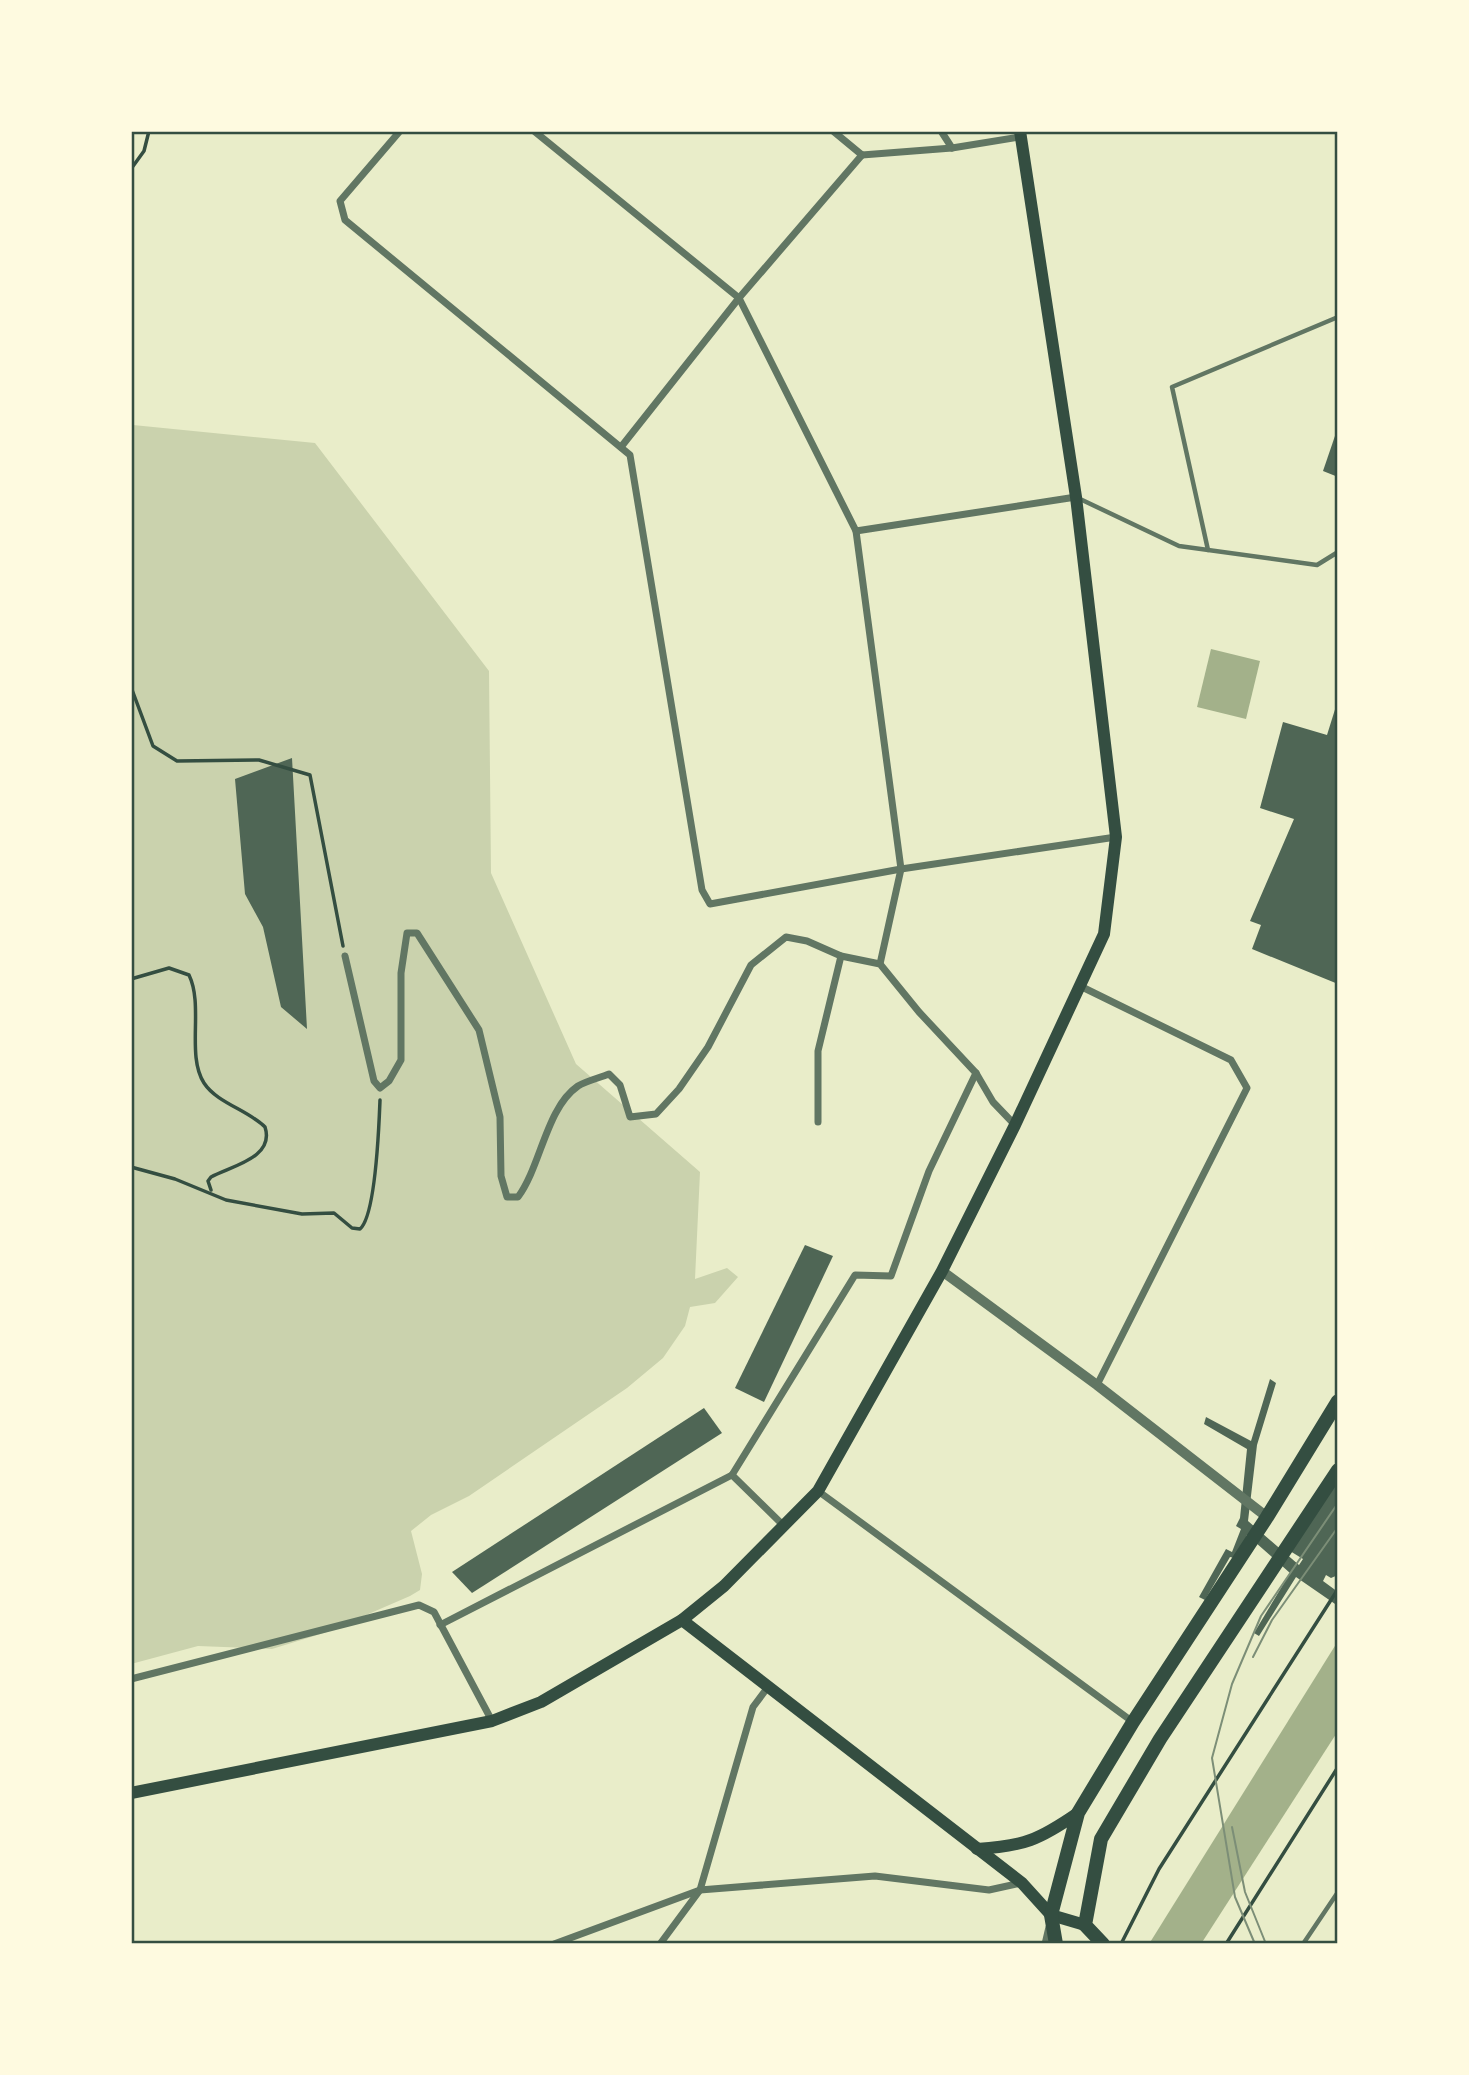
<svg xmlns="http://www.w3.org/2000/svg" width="1469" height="2075" font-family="'IBM Plex Sans',sans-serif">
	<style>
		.green { fill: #cad2ad }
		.water { fill: #a3b18a }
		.building { fill: #4f6655 }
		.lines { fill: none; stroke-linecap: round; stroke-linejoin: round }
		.path { stroke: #344e41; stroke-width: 3.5 }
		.service { stroke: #617663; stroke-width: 4.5 }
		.minor { stroke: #617663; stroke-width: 7 }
		.tertiary { stroke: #617663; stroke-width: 10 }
		.secondary { stroke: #344e41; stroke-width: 12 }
		.primary { stroke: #344e41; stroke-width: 14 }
		.tram { stroke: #7c8e77; stroke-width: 2 }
		.neatline { fill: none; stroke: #344e41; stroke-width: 2.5 }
	</style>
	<rect width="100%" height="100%" fill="#e9edc9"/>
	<polygon class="green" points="131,417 133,425 315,443 489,671 491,873 576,1064 700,1172 695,1279 727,1268 738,1277 715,1303 690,1307 685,1326 663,1358 627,1388 469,1496 431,1515 411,1531 422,1574 420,1590 410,1596 327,1632 272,1649 198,1646 131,1664"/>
	<g class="water">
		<polygon points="1211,649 1260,661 1246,719 1197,707"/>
		<polygon points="1338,1641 1338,1731 1201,1944 1149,1944"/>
	</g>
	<g class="building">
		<polygon points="1337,430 1338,430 1338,477 1323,471"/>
		<polygon points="1337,703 1338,703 1338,984 1252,949 1261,925 1250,921 1294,819 1260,808 1283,722 1327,735"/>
		<polygon points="292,758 307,1029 281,1007 263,927 245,894 235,779"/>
		<polygon points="805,1245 833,1256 764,1402 735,1388"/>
		<polygon points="1270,1379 1276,1383 1257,1445 1248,1521 1299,1565 1303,1559 1290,1551 1338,1471 1338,1575 1331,1578 1326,1575 1323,1581 1338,1592 1338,1606 1296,1577 1259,1636 1254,1633 1290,1573 1247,1535 1238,1559 1230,1557 1205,1600 1199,1597 1226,1549 1232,1552 1241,1529 1236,1526 1240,1518 1247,1449 1204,1424 1206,1417 1251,1441"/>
		<polygon points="704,1408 722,1433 472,1593 452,1572"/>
	</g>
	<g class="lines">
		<g class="path">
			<polyline points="131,169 144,151 149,131"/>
			<polyline points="131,687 153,746 177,761 259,760 310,775 343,946"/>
			<path d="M131,979L169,968L189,975C204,1006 186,1055 204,1083C217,1103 248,1110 265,1127C275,1158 231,1166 211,1177L208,1181L211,1190"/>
			<path d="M131,1167L175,1179L226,1200L302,1214L334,1213L352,1228L360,1229C376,1215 379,1125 380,1100"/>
			<polyline points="1121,1944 1159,1869 1338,1589"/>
			<polyline points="1226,1944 1338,1767"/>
		</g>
		<g class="service">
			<polyline points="1080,499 1179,546 1317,565 1338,552"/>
			<polyline points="1208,550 1172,387 1338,317"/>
			<polyline points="1303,1944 1338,1892"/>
		</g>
		<g class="minor">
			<polyline points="400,131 340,201 345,220 630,455 702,890 710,904 901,869 1116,837"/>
			<polyline points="534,131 739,298 856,531 901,869 880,964"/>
			<polyline points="833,131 862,155"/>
			<polyline points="941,131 952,148"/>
			<polyline points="862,155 952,148 1020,137"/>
			<polyline points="621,447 739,298 862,155"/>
			<polyline points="856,531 1076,497"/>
			<path d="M345,956L374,1081L380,1088L389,1081L401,1060V973L407,933H417L479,1030L500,1117L501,1176L507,1197H518C541,1166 546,1108 578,1086C586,1081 599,1078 609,1074L620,1085L630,1117L656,1114L679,1089L708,1047L751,965L786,937L807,941L841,956L880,964L919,1012L976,1073L993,1102L1015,1125"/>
			<polyline points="1080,986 1231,1060 1247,1088 1097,1385"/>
			<polyline points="818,1122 818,1051 841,956"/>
			<polyline points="732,1475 784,1526"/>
			<polyline points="818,1491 1133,1722"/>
			<polyline points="440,1625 732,1475 855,1275 891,1276 929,1171 976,1073"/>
			<polyline points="131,1679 419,1605 434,1612 492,1721"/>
			<polyline points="554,1944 700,1890 875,1876 989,1890 1021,1883"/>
			<polyline points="660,1944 700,1890 753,1707 768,1687"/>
			<polyline points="1045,1944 1049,1927"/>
		</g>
		<polyline class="tertiary" points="942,1271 1097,1385 1267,1517"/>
		<g class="secondary">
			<polyline points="682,1620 1022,1883 1051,1915 1085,1925"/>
			<polyline points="131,1793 492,1721 541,1702 682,1620 724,1586 818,1491 942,1271 1015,1125 1104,934 1116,837 1076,497 1020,131"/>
			<path d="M977,1849C1024,1846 1039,1840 1078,1813"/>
		</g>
		<g class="primary">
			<polyline points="1056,1944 1051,1915 1078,1813 1133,1722 1267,1517 1338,1401"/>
			<polyline points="1103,1944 1085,1925 1101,1839 1160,1739 1338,1470"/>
		</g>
		<g class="tram">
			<polyline points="1253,1657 1272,1620 1338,1527"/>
			<polyline points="1232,1827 1245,1892 1266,1944"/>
			<polyline points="1255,1944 1235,1897 1212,1758 1232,1684 1261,1616 1338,1503"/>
		</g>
	</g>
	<rect width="1469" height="2075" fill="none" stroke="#fefae0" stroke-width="266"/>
	<rect x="133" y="133" width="1203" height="1809" class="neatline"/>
</svg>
